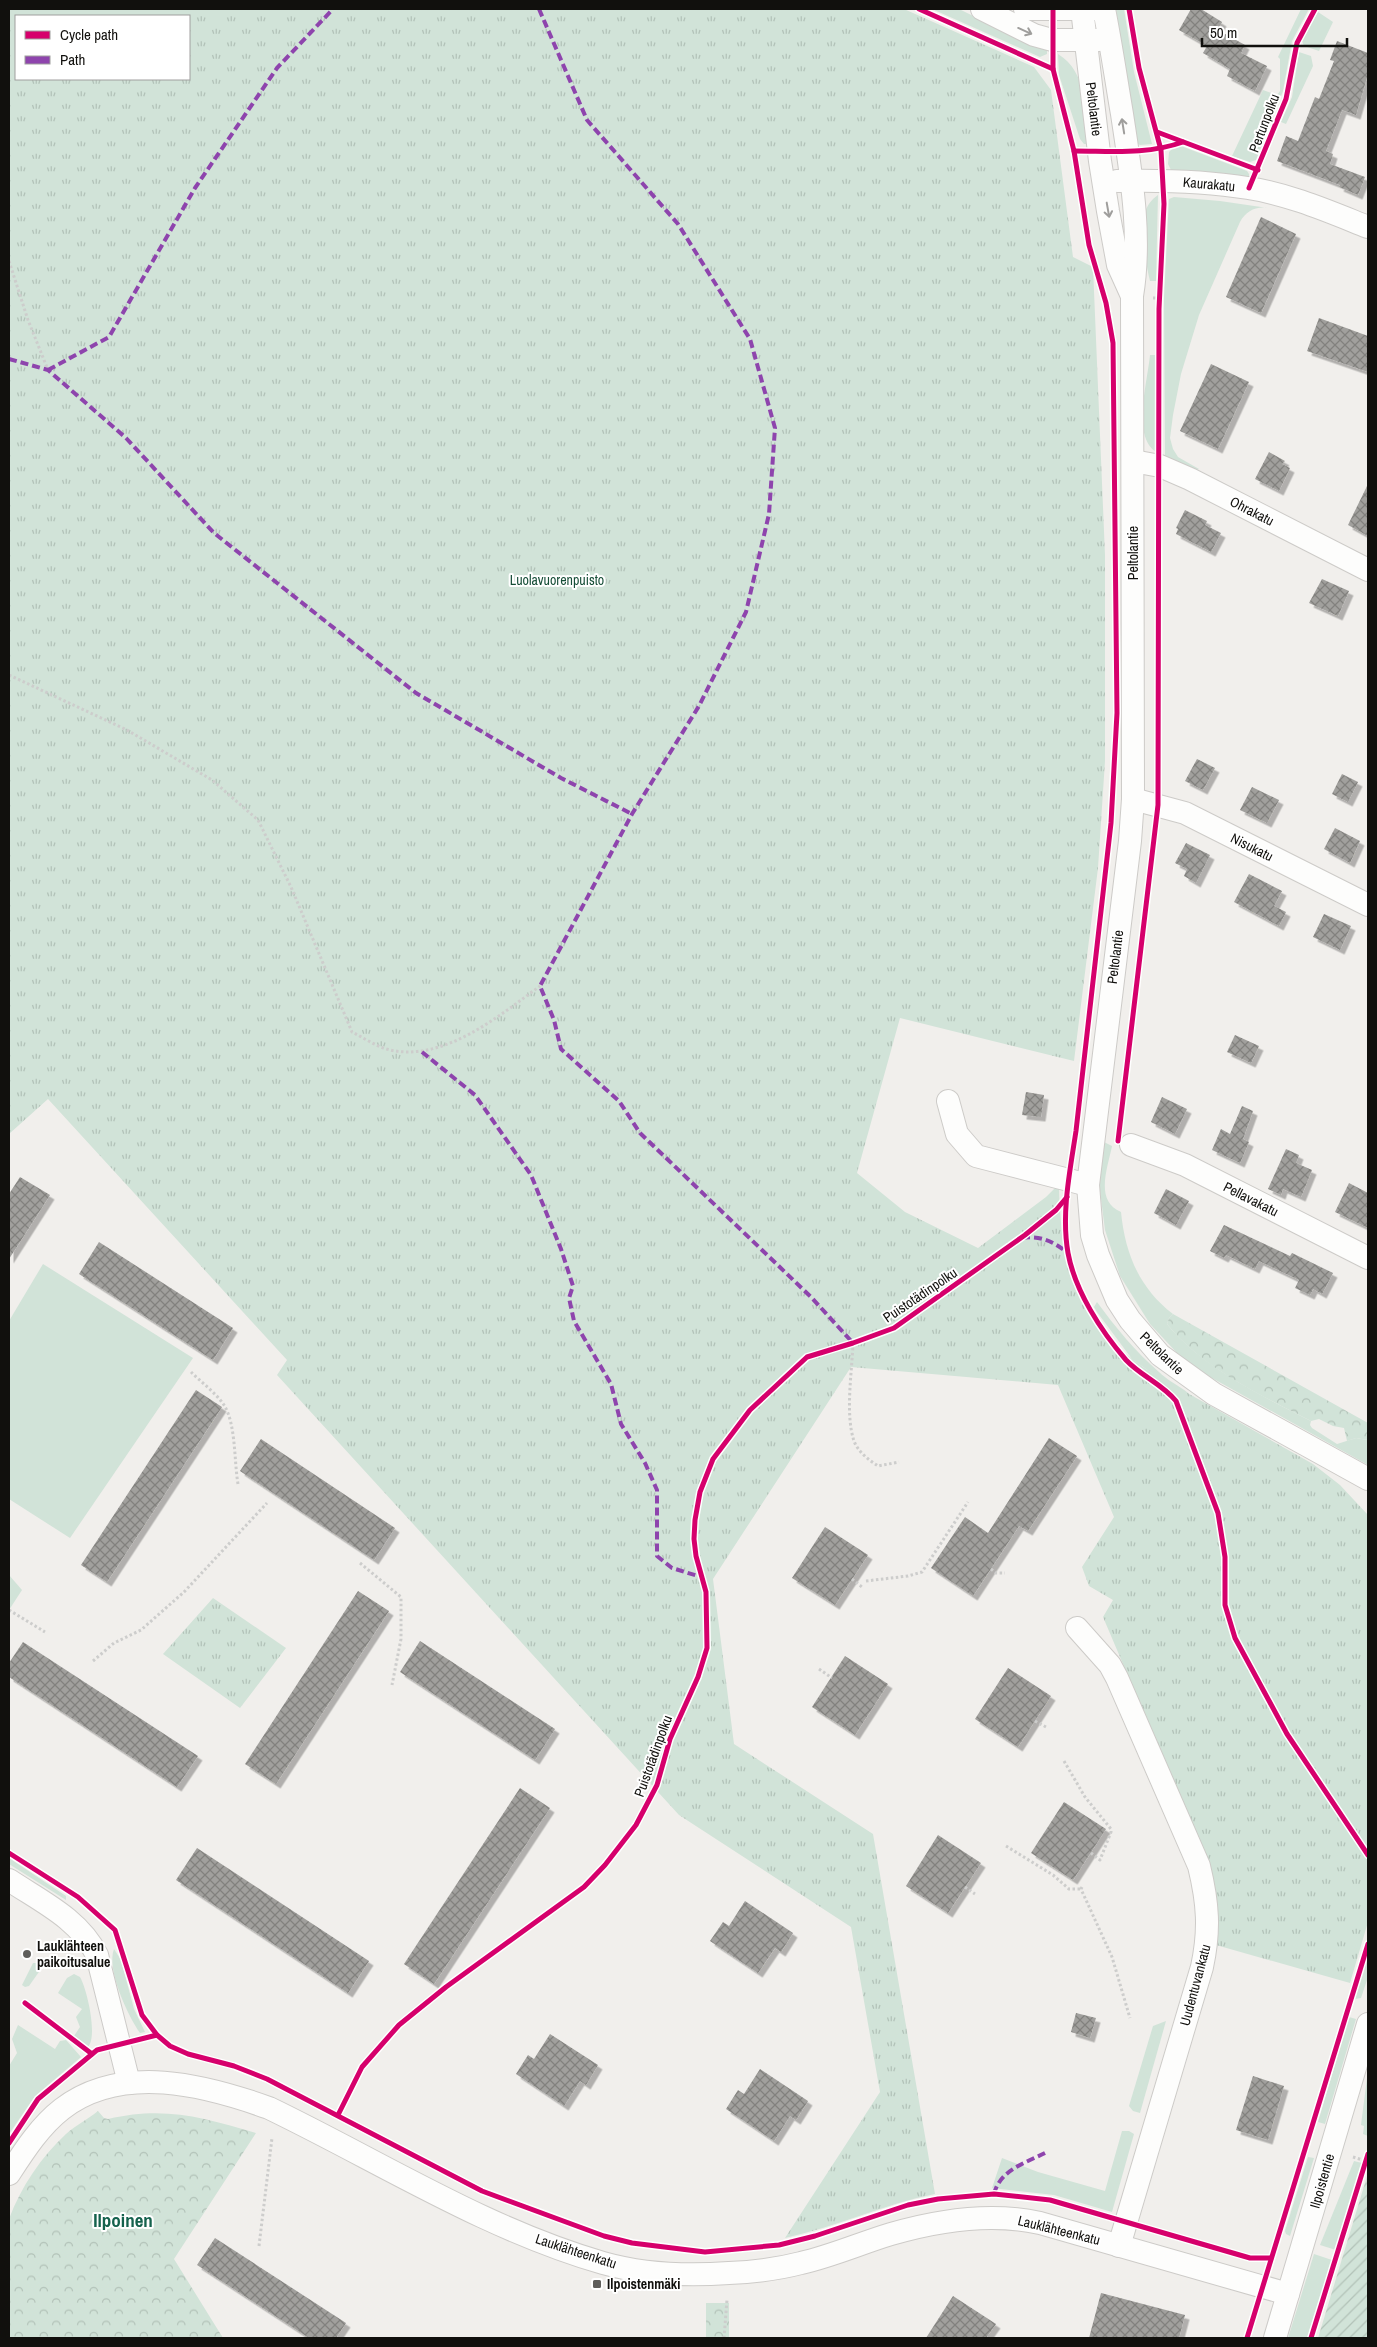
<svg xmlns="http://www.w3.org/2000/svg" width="1377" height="2347" font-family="'Archivo Narrow',sans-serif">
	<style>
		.grass { fill: #d1e3d8 }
		.forest { fill: url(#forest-crowns) }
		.park { fill: url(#park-tufts); fill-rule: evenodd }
		.garden { fill: url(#garden-furrows) }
		.building { fill: url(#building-cross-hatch); filter: url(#shadow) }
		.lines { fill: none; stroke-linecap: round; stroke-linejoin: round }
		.minor-casing { stroke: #cdcbc8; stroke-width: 24 }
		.path { stroke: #cdcdcc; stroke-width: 3; stroke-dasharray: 2.5 2.5; stroke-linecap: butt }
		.minor { stroke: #fdfdfc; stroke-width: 22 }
		.quiet { stroke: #8e44ad; stroke-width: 4; stroke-dasharray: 8 4; stroke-linecap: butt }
		.cycleway-casing { stroke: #fff; stroke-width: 8 }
		.cycleway { stroke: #d6006c; stroke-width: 5 }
		.oneway { stroke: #9f9e9c }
		.poi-dot { fill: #5f5e5b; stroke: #fff; stroke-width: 2 }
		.labels { text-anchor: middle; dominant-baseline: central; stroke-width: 4; stroke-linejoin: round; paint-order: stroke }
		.street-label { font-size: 14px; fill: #11100d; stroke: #fff }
		.park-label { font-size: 14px; fill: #164e37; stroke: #fff }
		.poi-label { font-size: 14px; font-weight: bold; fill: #11100d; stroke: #fff; text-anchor: start }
		.district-label { font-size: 19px; font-weight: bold; fill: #15624d; stroke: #fff }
	</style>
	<defs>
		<pattern id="forest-crowns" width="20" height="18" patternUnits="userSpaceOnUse" patternTransform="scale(1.25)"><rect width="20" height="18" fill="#d1e3d8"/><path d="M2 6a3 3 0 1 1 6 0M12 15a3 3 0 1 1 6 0" fill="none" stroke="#b2c2b8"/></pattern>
		<pattern id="park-tufts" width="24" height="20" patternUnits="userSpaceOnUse" patternTransform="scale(1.25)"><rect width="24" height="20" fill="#d1e3d8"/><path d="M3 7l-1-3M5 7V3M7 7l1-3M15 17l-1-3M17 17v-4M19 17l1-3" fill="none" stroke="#b2c2b8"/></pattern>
		<pattern id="garden-furrows" width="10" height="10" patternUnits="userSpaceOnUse" patternTransform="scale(1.25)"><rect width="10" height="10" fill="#d1e3d8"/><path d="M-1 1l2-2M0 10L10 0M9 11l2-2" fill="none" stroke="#b2c2b8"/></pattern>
		<pattern id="building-cross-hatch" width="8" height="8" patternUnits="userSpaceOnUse" patternTransform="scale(1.25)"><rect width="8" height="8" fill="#a1a09d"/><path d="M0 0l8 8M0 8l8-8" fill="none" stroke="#82817e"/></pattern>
		<filter id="shadow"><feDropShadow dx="4.5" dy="4.5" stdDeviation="0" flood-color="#0004"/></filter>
	</defs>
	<rect width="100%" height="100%" fill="#f1efec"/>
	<g class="grass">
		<polygon points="932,9 959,9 1018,38 1047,49 1047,54 1040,57"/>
		<polygon points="1116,9 1124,9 1134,72 1152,144 1140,145 1137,143"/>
		<polygon points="1301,9 1309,9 1292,41 1283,91 1256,160 1250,162 1232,156 1263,90 1277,95 1280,91 1280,59 1278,57"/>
		<polygon points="1318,12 1333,22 1319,51 1304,46 1302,41"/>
		<polygon points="1299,52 1311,56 1313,66 1286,124 1281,122 1292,97"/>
		<path d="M1058,54C1088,72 1085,113 1089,144H1084L1080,139L1059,75Z"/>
		<polygon points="1181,146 1247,171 1249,174 1249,178 1171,170 1168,164 1169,152 1174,147"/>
		<path d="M1158,195L1156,281H1150C1145,261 1142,235 1145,214C1146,206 1152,199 1158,195Z"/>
		<path d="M1174,197L1220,201L1268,208C1256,206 1246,211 1240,222L1199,315L1181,374L1173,415L1170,438L1173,449L1178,457L1199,469L1194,471L1165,457L1164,298L1169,199Z"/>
		<path d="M1150,355H1155V451C1132,435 1148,379 1150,355Z"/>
		<path d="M1104,1142L1112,1146C1108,1167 1094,1201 1121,1212C1125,1253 1139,1288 1173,1314L1169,1318L1167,1324C1202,1367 1262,1396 1311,1421L1310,1425L1312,1428L1337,1444L1356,1438L1368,1440V1465L1203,1373L1177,1353L1150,1324L1120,1276L1105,1230L1099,1183Z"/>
		<polygon points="43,1264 193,1358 70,1538 9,1499 9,1321"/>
		<path d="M1097,1302C1115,1327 1136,1352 1159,1372C1175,1387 1189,1388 1202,1409L1132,1359L1097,1312L1094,1307Z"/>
		<polygon points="9,1575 22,1590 9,1610"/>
		<polygon points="9,1858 66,1896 66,1900 9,1864"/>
		<path d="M114,1949L121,1960L134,2009L145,2032L140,2033C128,2016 106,1969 114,1949Z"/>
		<polygon points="1368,1953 1368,1977 1361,1998 1355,1999"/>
		<polygon points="33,1963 39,1963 41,1969 29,1986 25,1987 22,1985"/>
		<path d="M74,1974L80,1977C87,1989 98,2036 88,2047L74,2036L80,2027L76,2017L82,2009L58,1993L67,1978Z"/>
		<polygon points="1349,2017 1356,2019 1325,2124 1318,2122"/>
		<polygon points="1166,2021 1140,2113 1133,2111 1129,2106 1153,2026"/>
		<polygon points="18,2025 55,2049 60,2041 66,2040 81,2057 35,2096 9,2134 9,2066 17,2053 12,2039"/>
		<polygon points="1368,2070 1368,2136 1363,2134 1364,2126 1361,2125"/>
		<polygon points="1122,2131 1129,2131 1134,2134 1112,2212 1054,2195 992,2188 1002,2158 1038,2172 1105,2191"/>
		<polygon points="1308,2157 1314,2158 1290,2236 1286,2234 1285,2231"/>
		<polygon points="1354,2161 1362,2163 1336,2250 1320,2245"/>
		<polygon points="1314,2254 1332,2260 1308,2338 1288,2338"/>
	</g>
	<g class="forest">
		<path d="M1173,1314L1368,1423V1440L1356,1438L1347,1441L1344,1428L1333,1426L1319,1419L1311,1421C1262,1396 1202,1368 1167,1324L1169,1318Z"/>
		<path d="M98,2111L104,2118L108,2119C164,2106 202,2117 256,2133L174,2259L223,2338H9V2219C21,2187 41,2157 66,2134C76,2125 88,2119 98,2111Z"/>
		<rect x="706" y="2303" width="23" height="35"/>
	</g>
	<g class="park">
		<path d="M9,9H904L1034,67L1051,90L1073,257L1093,267L1105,555V761L1098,868L1074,1061L900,1018L857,1173L905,1212L978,1248L1046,1197L1059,1184C1060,1269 1079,1325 1152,1373L1313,1464L1340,1485L1368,1515V1922L1350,1983L1216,1945L1208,1864L1103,1617L1113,1600L1089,1586L1082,1567L1114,1517L1058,1385L851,1367L713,1579L734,1744L873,1834L935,2194C884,2204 836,2227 785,2238L880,2092L851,1927L679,1815L277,1375L287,1360L48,1099L9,1134ZM16,16H189V79H16Z"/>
		<polygon points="213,1598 286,1648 240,1708 163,1654"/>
	</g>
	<polygon class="garden" points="1368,2173 1368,2338 1318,2338"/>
	<g class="building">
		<polygon points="1191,9 1201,9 1222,22 1218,30 1245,45 1241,53 1267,66 1255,91 1227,76 1230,69 1203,53 1207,46 1179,30"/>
		<polygon points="1337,41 1368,53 1368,74 1356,115 1342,110 1326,151 1333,154 1330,164 1365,177 1358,195 1339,187 1340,185 1277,161 1286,136 1298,141 1315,97 1319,99 1334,61 1330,60"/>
		<polygon points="1261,217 1296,234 1261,313 1226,297"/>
		<polygon points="1319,318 1368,336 1368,372 1307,351"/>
		<polygon points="1211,364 1249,382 1218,449 1180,431"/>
		<polygon points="1269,452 1285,461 1282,464 1290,468 1279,491 1255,479"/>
		<polygon points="1368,484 1368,536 1348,525"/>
		<polygon points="1185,510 1207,521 1205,525 1221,533 1211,552 1176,534 1178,529 1176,528"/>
		<polygon points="1322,579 1349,591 1338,616 1309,603"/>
		<polygon points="1197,759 1215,768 1203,790 1185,781"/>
		<polygon points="1342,774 1358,782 1348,802 1332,794"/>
		<polygon points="1252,787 1279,800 1267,823 1240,810"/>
		<polygon points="1335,828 1360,841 1350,863 1324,849"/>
		<polygon points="1186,843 1210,855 1196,883 1184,876 1187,869 1175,863"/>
		<polygon points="1249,874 1282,891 1274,906 1286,912 1279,926 1234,902"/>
		<polygon points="1324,914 1351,926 1340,950 1313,937"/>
		<polygon points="1235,1035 1259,1046 1251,1063 1227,1052"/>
		<polygon points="1026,1092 1044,1095 1041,1117 1022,1115"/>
		<polygon points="1162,1097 1187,1109 1175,1134 1151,1122"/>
		<polygon points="1242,1106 1253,1111 1243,1139 1249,1142 1240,1163 1212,1150 1221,1129 1230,1134"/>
		<polygon points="1286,1149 1299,1155 1296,1163 1312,1170 1301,1197 1283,1189 1281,1195 1268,1189"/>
		<polygon points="20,1177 50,1195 9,1259 9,1194"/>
		<polygon points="1349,1183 1368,1193 1368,1228 1335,1212"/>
		<polygon points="1166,1189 1189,1201 1176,1225 1154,1213"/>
		<polygon points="1224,1225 1290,1256 1292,1253 1333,1273 1322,1294 1313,1289 1310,1295 1295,1288 1299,1280 1259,1261 1255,1269 1226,1255 1224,1258 1210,1251"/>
		<polygon points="99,1242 233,1328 213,1360 79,1274"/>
		<polygon points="196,1390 222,1407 107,1582 81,1565"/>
		<polygon points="1049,1438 1077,1456 1028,1531 1019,1526 973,1596 931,1568 965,1517 988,1533"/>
		<polygon points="261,1439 395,1528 374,1560 240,1471"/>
		<polygon points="825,1527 868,1555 835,1605 792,1578"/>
		<polygon points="358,1591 389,1611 276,1784 245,1764"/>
		<polygon points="420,1641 555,1729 535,1760 400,1672"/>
		<polygon points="23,1642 198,1756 177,1787 9,1677 9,1663"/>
		<polygon points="845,1656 888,1684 855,1735 812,1707"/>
		<polygon points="1008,1668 1051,1696 1018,1747 975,1719"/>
		<polygon points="520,1788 550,1808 434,1984 404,1964"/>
		<polygon points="1064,1802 1106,1829 1073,1880 1031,1853"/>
		<polygon points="938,1835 981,1863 948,1913 906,1886"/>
		<polygon points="197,1848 369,1961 348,1993 176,1880"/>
		<polygon points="745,1901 793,1933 781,1952 775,1948 758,1973 710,1941 723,1922 729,1926"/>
		<polygon points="1076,2013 1096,2018 1090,2038 1071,2032"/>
		<polygon points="550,2034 598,2065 586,2085 580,2081 564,2106 516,2074 528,2055 534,2059"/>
		<polygon points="760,2069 808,2101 796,2120 790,2116 774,2141 726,2109 738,2090 744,2094"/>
		<polygon points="1253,2076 1284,2086 1268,2140 1236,2130"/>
		<polygon points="215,2238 346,2323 336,2338 309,2338 197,2265"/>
		<polygon points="1101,2293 1185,2315 1179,2338 1089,2338"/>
		<polygon points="953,2296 996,2324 986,2338 926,2338"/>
	</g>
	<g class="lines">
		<defs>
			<g id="minor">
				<polyline points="982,9 1034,35 1052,40 1099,40"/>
				<polyline points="1025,9 1096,9"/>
				<polyline points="1082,9 1100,161 1108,211 1118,265 1132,296"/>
				<path d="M1104,9C1111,44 1116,79 1122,114C1131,174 1142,236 1132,296L1133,799L1130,841L1088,1185L1092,1235L1098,1255L1117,1300L1130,1320L1160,1355L1214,1394L1368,1479"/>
				<path d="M1117,181C1160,180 1205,181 1248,188C1289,194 1330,212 1368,227"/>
				<polyline points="1133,461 1160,466 1190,479 1368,570"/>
				<polyline points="1133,799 1185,813 1368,905"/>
				<polyline points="948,1101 957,1134 976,1156 1088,1185"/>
				<polyline points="1131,1145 1185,1165 1368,1258"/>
				<path d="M1077,1628L1110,1665L1117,1678L1199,1866C1208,1903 1210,1930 1202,1967L1119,2246"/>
				<path d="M9,1880C42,1902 79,1919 97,1955L129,2083"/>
				<path d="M9,2174C24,2151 40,2126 62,2109C122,2063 205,2085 269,2108C379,2161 485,2229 603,2263C642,2274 688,2276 729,2273C753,2272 778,2269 801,2263C832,2256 861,2243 891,2234C939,2220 991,2212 1040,2223L1288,2294"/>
				<polyline points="1275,2338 1368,2024"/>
			</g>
		</defs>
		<use href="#minor" class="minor-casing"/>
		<g class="path">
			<polyline points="9,261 28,320 48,370"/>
			<polyline points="1153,298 1160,298"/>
			<path d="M9,675L127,730L212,780L258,820L291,887L352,1032C364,1038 377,1047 390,1050C444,1062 499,1016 540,986"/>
			<path d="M853,1343C852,1372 845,1414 854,1441C858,1452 869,1460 878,1466L899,1462"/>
			<path d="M191,1372C201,1382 216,1393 224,1405C236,1424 234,1461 238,1484"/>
			<polyline points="360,1563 401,1597 401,1639 392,1685"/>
			<polyline points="991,1569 996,1573 1005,1573"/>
			<polyline points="852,1579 862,1587"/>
			<polyline points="866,1581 908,1576 922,1572 968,1502"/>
			<polyline points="9,1610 45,1632"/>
			<polyline points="93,1661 114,1643 141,1630 184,1592 267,1503"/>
			<polyline points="819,1669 832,1678"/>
			<polyline points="1035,1721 1046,1727"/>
			<polyline points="1064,1761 1085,1797 1111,1829 1111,1832 1100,1860 1091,1853"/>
			<polyline points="1006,1846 1053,1875 1069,1889 1081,1889"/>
			<polyline points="965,1887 975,1894"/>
			<polyline points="1082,1887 1081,1889 1112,1957 1130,2018"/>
			<polyline points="1353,2157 1366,2161"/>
			<polyline points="259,2246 272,2138"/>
			<polyline points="724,2338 727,2300"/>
		</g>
		<use href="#minor" class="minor"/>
		<g class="quiet">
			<polyline points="539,9 587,120 678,224 750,339 775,428 769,514 746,612 699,706 632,814 540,986 554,1020 561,1049 619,1101 640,1133 811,1297 853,1343"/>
			<polyline points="9,359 48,370 126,438 214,533 416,693 561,778 632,814"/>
			<polyline points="48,370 109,337 195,188 277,68 333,9"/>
			<polyline points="422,1052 475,1095 531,1175 561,1249 573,1286 569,1298 574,1321 611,1384 621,1424 645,1463 657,1490 657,1556 672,1568 701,1577"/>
			<path d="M1022,1238C1041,1235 1054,1242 1068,1253"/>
			<path d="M994,2194C1000,2170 1025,2163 1045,2153"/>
		</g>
		<defs>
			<g id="cycleway">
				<polyline points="919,9 1053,69"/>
				<path d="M1053,9V69L1074,151L1089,245L1106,303L1113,343L1117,713L1111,823L1076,1131C1070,1171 1061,1213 1068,1253C1075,1291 1101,1331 1126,1360C1141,1376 1162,1384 1176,1401L1218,1513L1225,1557V1605L1235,1638L1287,1734L1368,1855"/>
				<polyline points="1157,132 1258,170"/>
				<path d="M1074,151C1112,151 1146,155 1183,142"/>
				<polyline points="1249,188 1286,99 1297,43 1315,9"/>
				<polyline points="1118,1141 1158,805 1159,309 1164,204 1161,150 1139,68 1129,9"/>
				<polyline points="9,1853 78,1897 115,1930 142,2015 157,2035 170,2046 188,2054 234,2066 267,2079 482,2191 604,2236 632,2243 705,2252 779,2245 815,2236 908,2205 938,2199 994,2194 1050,2200 1250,2258 1271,2258"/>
				<polyline points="25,2003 92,2054"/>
				<polyline points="338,2115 362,2067 399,2025 446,1987 584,1887 605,1865 636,1825 657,1785 670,1739 698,1677 707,1648 706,1592 696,1556 694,1539 695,1520 700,1492 713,1459 750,1410 807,1357 853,1343 894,1328 1025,1235 1056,1210 1067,1197"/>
				<polyline points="9,2143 38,2099 97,2050 157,2035"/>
				<polyline points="1247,2338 1368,1944"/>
				<polyline points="1311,2338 1368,2154"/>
			</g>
		</defs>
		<use href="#cycleway" class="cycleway-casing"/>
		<use href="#cycleway" class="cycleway"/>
	</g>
	<defs><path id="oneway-shaft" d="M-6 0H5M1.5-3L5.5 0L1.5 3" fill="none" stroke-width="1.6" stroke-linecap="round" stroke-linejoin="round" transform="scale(1.25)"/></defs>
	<g class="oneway">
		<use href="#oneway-shaft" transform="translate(1025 31) rotate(24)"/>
		<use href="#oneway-shaft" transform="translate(1123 126) rotate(-99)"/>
		<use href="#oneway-shaft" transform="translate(1108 210) rotate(80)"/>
	</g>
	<g class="poi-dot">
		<circle cx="27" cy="1954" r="5"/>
		<rect x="592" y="2279" width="10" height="10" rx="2.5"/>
	</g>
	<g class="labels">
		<g class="street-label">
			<text transform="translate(1094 109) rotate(83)">Peltolantie</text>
			<text transform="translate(1264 123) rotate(-69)">Pertunpolku</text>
			<text transform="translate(1209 184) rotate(5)">Kaurakatu</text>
			<text transform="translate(1252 511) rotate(27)">Ohrakatu</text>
			<text transform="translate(1133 553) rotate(-90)">Peltolantie</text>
			<text transform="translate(1252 847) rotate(27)">Nisukatu</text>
			<text transform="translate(1115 957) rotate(-83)">Peltolantie</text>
			<text transform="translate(1251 1199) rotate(27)">Pellavakatu</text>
			<text transform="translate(920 1295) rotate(-34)">Puistotädinpolku</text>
			<text transform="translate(1162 1353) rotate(44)">Peltolantie</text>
			<text transform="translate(653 1756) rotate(-70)">Puistotädinpolku</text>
			<text transform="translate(1195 1985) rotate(-75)">Uudentuvankatu</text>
			<text transform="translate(1322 2181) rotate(-74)">Ilpoistentie</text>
			<text transform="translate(1059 2230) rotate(14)">Lauklähteenkatu</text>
			<text transform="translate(576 2251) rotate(18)">Lauklähteenkatu</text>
		</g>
		<g class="park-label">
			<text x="557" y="580">Luolavuorenpuisto</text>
		</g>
		<g class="poi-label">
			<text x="37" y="1946">Lauklähteen<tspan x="37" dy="16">paikoitusalue</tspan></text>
			<text x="607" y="2284">Ilpoistenmäki</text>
		</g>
		<g class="district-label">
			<text x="123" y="2220">Ilpoinen</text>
		</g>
	</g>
	<rect width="1377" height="2347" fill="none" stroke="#11100d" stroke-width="20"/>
	<rect x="15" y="15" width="175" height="65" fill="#ffffff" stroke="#a09f9e"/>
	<rect x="25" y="31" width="25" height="8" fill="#d6006c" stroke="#a09f9e"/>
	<text x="60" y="40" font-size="15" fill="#11100d">Cycle path</text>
	<rect x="25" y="56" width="25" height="8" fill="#8e44ad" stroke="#a09f9e"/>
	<text x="60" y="65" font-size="15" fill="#11100d">Path</text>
	<path d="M1202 38v8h145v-8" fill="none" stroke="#11100d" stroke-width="2.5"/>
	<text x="1210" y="38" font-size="15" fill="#11100d" stroke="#ffffff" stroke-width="4" paint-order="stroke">50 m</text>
</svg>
